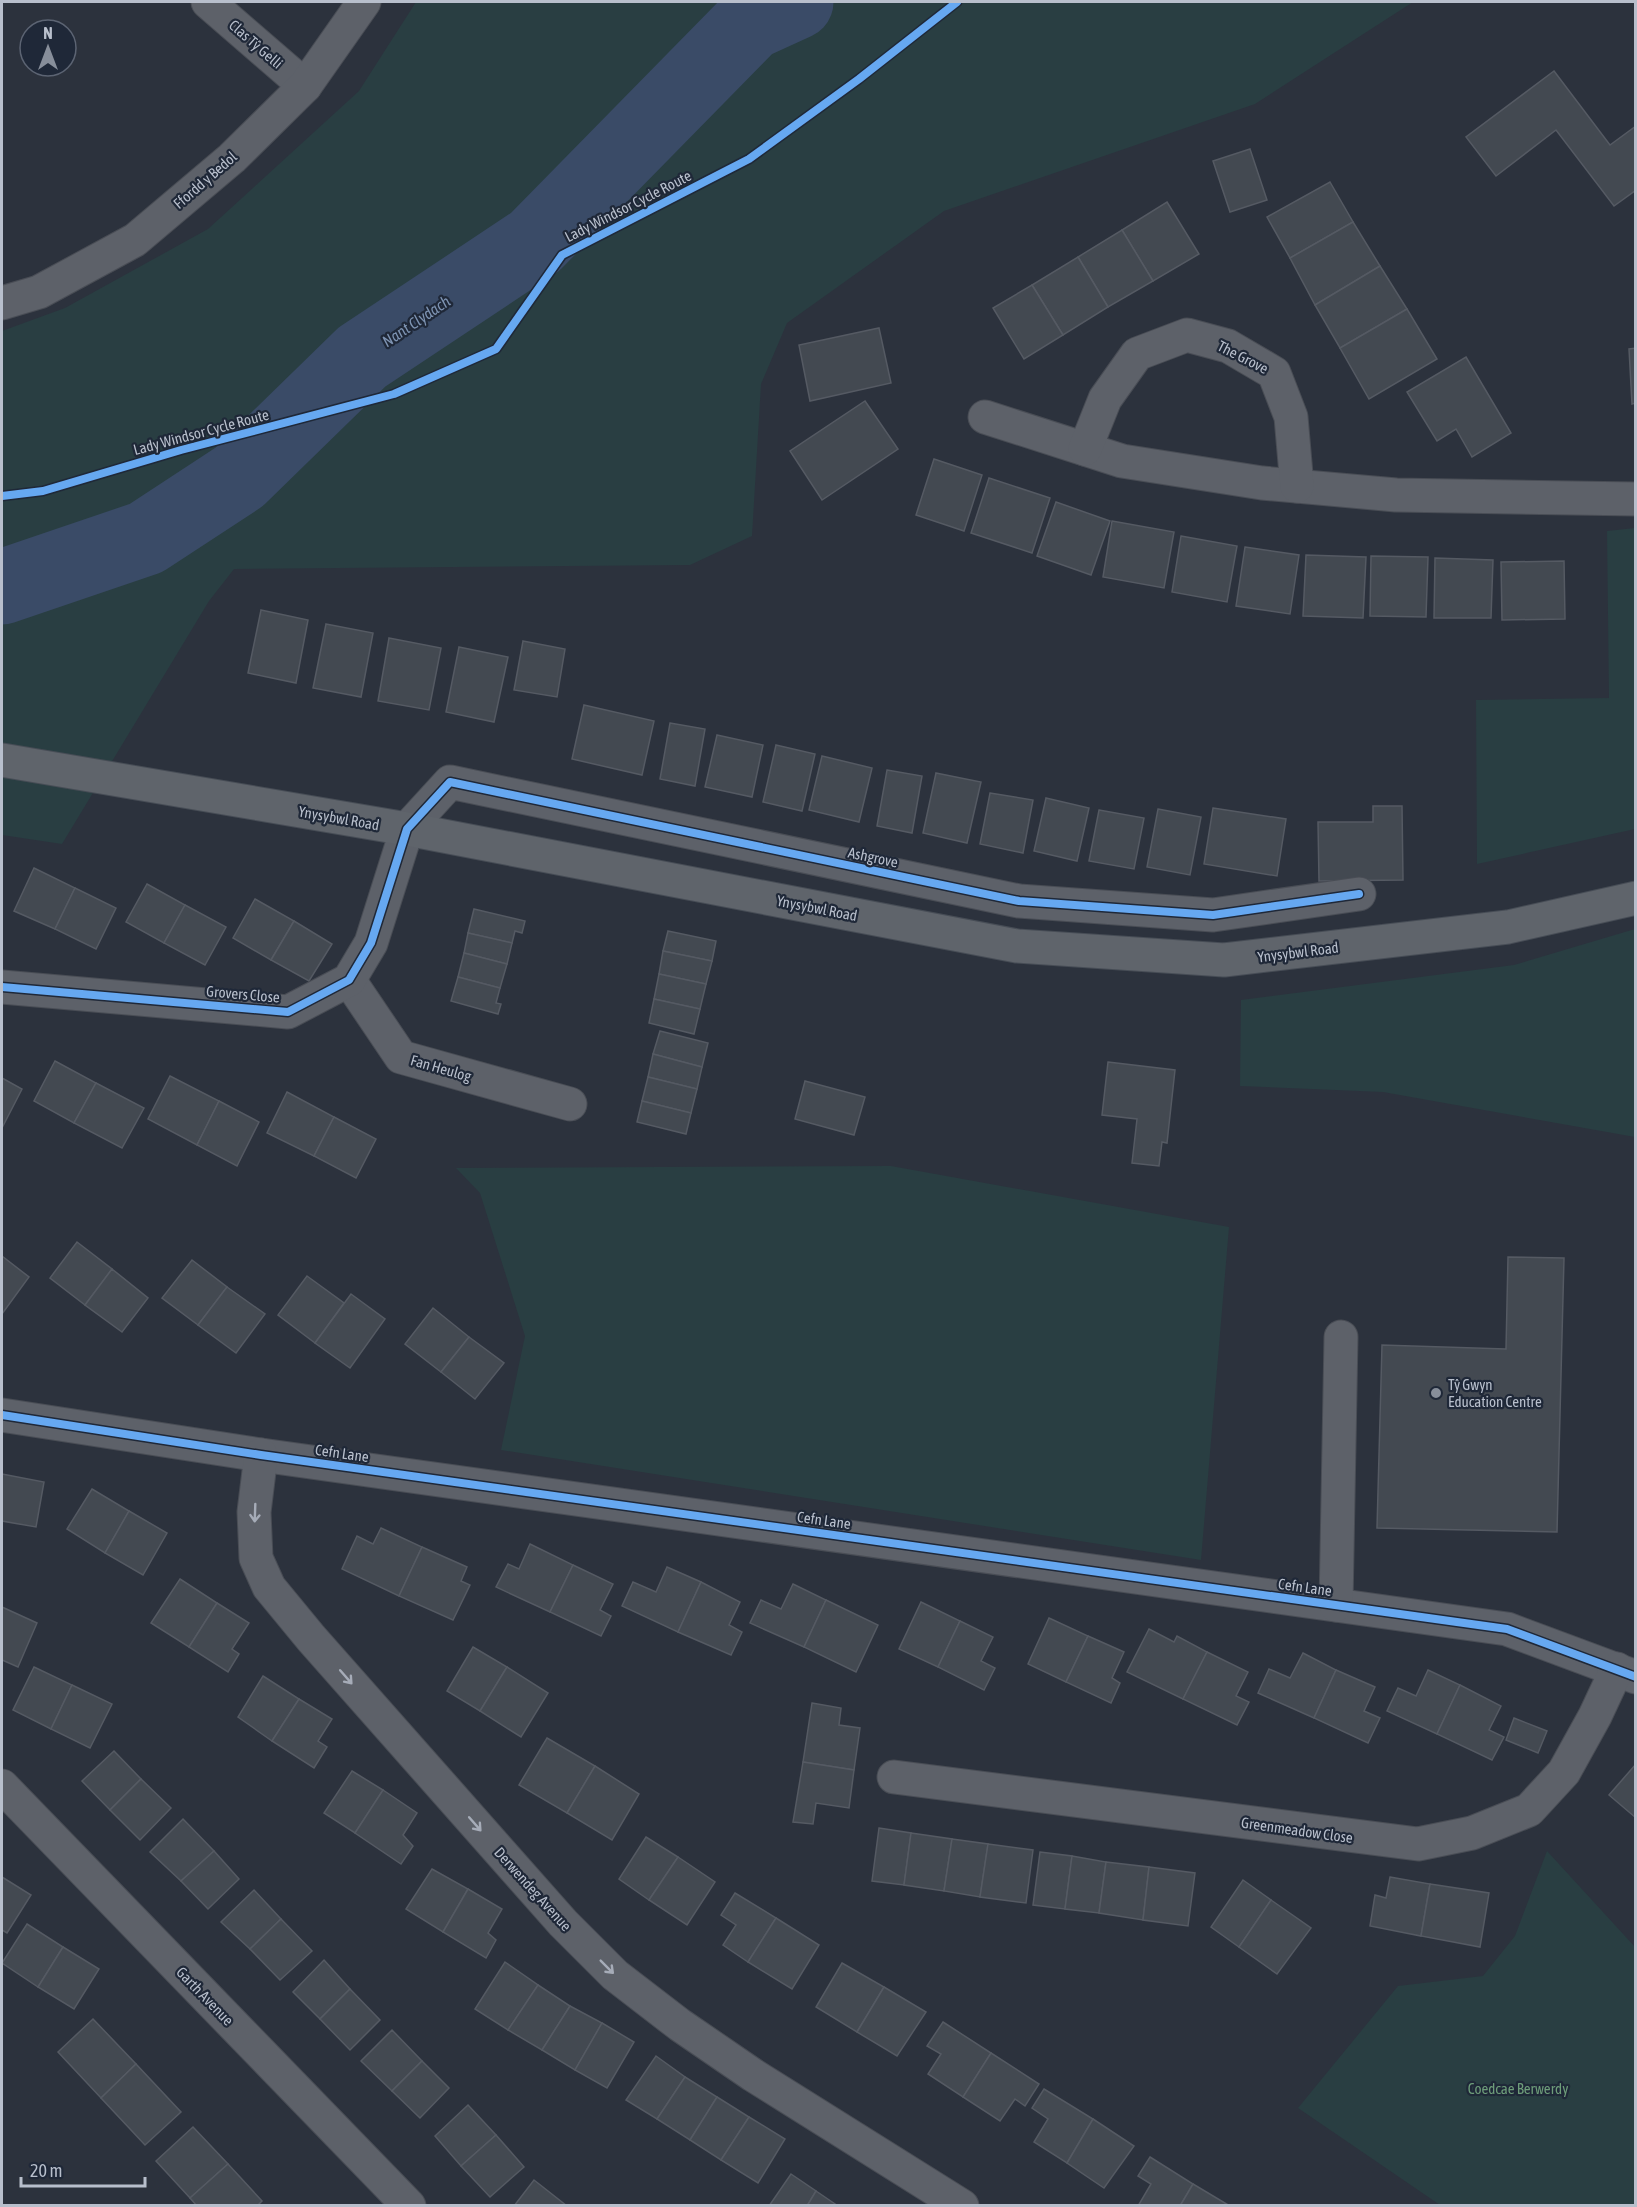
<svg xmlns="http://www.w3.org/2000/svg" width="1637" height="2207" font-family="'Asap Condensed',sans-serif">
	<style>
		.green { fill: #293e42 }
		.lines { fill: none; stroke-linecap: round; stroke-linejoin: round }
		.river { stroke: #3a4b67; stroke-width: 75 }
		.building { fill: #434951; stroke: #555a63; stroke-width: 1.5 }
		.minor-casing { stroke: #494d55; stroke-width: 35 }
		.major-casing { stroke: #474d56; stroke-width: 35 }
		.minor { stroke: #5d6169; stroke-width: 33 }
		.major { stroke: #5f646b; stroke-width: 33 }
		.cycleway-casing { stroke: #1f2838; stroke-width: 11 }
		.cycleway { stroke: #66a8f1; stroke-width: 8 }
		.oneway { stroke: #a6acb8 }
		.poi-dot { fill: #878e9a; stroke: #1f2838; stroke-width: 2 }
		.labels { text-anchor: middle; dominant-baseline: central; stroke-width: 4.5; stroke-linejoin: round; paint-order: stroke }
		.street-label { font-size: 15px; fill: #b8bfcc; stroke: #1f2838 }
		.poi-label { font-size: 15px; fill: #b8bfcc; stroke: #1f2838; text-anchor: start }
		.park-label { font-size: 15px; fill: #6e9d7a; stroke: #1f2838 }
		.water-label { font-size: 16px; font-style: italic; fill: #7e94b3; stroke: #1f2838 }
	</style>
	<rect width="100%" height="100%" fill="#2c323d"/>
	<g class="green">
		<polygon points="416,2 1413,2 1255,104 944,211 787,323 761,384 752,536 690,565 234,569 209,601 62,844 2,835 2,331 65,308 208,229 359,91"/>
		<polygon points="1635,528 1635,829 1477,864 1476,700 1609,698 1607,531"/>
		<polygon points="1635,929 1635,1137 1383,1092 1240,1086 1241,1000 1514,965"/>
		<polygon points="891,1166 1229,1227 1201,1560 501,1450 525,1336 480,1193 456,1168"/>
		<polygon points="1547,1851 1635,1947 1635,2205 1440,2205 1298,2108 1398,1986 1483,1976 1515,1936"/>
	</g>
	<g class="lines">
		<polyline class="river" points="2,587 146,538 239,477 362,357 535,242 750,23 796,2"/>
	</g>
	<g class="building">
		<polygon points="1554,71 1610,145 1636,126 1636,190 1614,206 1556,130 1496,176 1466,137"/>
		<polygon points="1250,149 1267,200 1230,212 1213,161"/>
		<polygon points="1330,182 1353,222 1290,258 1267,217"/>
		<polygon points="1167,202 1199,254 1153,281 1122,230"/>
		<polygon points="1353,222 1380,266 1315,305 1290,258"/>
		<polygon points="1122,230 1153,281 1108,307 1078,257"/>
		<polygon points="1078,257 1108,307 1063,335 1032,285"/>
		<polygon points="1380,266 1407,309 1340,348 1315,305"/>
		<polygon points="1032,285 1063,335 1024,359 993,308"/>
		<polygon points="1407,309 1437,359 1369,399 1340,348"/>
		<polygon points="879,328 891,383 810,401 799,345"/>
		<polygon points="1636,348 1636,403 1632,404 1629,349"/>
		<polygon points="1466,357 1511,433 1472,457 1456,429 1437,441 1407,392"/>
		<polygon points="865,401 898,449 822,500 790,451"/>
		<polygon points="934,459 982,475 964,531 916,515"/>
		<polygon points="989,478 1050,498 1032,553 971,533"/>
		<polygon points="1056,502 1110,521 1091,575 1037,556"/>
		<polygon points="1112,521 1174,532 1164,588 1103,577"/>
		<polygon points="1181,536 1237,546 1227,602 1172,592"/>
		<polygon points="1245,547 1299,555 1290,614 1236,606"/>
		<polygon points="1306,555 1366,557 1363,618 1303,616"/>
		<polygon points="1371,556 1428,557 1426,617 1370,616"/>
		<polygon points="1435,558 1493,560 1491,618 1434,618"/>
		<polygon points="1564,561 1565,619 1502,620 1501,562"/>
		<polygon points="261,610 308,620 296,683 248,673"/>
		<polygon points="326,624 373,633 361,697 313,688"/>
		<polygon points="389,638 441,648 429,710 378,701"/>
		<polygon points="523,641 565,649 557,697 514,690"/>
		<polygon points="459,647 508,657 494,722 446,712"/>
		<polygon points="584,705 654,721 642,775 572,759"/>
		<polygon points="670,723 705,729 695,786 660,779"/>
		<polygon points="717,735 763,745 752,797 705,787"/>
		<polygon points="776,745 815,754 802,811 763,802"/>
		<polygon points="822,756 872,768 859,822 809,810"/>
		<polygon points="887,770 922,776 912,833 877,826"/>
		<polygon points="936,773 981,782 967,843 923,833"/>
		<polygon points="990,793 1033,800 1023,853 980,844"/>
		<polygon points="1046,798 1089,808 1077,861 1034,851"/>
		<polygon points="1373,806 1402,806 1403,880 1319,881 1318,822 1373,822"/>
		<polygon points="1213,808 1286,819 1277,876 1204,864"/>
		<polygon points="1158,809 1201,817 1190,875 1147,867"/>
		<polygon points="1099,810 1144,818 1134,869 1089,861"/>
		<polygon points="34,868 75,888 55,929 14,911"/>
		<polygon points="147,884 185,905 164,943 126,922"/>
		<polygon points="75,888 116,908 96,949 55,929"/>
		<polygon points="255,899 294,921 271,960 233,938"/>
		<polygon points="185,905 226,927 205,965 164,943"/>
		<polygon points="474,909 525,921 522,933 515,931 512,943 468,933"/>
		<polygon points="294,921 332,944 309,981 271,960"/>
		<polygon points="668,931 716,941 712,961 663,951"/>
		<polygon points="468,933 512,943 507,964 464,953"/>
		<polygon points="663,951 712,961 706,984 659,974"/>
		<polygon points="464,953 507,964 500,988 458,977"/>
		<polygon points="659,974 706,984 700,1009 654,999"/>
		<polygon points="458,977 500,988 496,1003 501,1004 498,1014 451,1001"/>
		<polygon points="654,999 700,1009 694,1034 649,1023"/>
		<polygon points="660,1031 708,1043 702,1067 653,1054"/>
		<polygon points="653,1054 702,1067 697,1089 648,1077"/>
		<polygon points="55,1061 96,1083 74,1123 34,1101"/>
		<polygon points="1108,1062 1175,1070 1167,1143 1162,1142 1159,1166 1132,1163 1137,1119 1102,1115"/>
		<polygon points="170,1076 219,1101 197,1145 148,1119"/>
		<polygon points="648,1077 697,1089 691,1113 642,1101"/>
		<polygon points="2,1078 22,1089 2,1128"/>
		<polygon points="805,1081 865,1097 854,1135 795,1119"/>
		<polygon points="96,1083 144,1108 122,1148 74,1123"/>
		<polygon points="287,1092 334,1117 314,1156 267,1133"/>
		<polygon points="219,1101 259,1122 237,1166 197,1145"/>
		<polygon points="642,1101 691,1113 686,1134 637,1122"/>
		<polygon points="334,1117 376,1139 356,1178 314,1156"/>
		<polygon points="77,1242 112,1269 85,1305 50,1278"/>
		<polygon points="2,1256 29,1277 2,1314"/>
		<polygon points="1508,1257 1564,1258 1557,1532 1377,1528 1382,1345 1506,1349"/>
		<polygon points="192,1260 227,1287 198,1325 162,1298"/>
		<polygon points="112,1269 148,1298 122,1332 85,1305"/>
		<polygon points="307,1276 344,1303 315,1343 278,1315"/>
		<polygon points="227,1287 265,1314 236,1353 198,1325"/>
		<polygon points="351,1294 385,1319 350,1368 315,1343"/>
		<polygon points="433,1308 469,1337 441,1372 405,1344"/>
		<polygon points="469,1337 504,1363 475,1399 441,1372"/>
		<polygon points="2,1474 44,1482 36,1527 2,1521"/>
		<polygon points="92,1489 129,1511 105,1553 67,1529"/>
		<polygon points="129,1511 167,1533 143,1575 105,1553"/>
		<polygon points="381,1528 422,1547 399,1596 342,1569 357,1536 373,1544"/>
		<polygon points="530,1544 573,1565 550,1612 496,1587 508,1564 519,1569"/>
		<polygon points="422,1547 467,1567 461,1581 470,1585 453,1620 399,1596"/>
		<polygon points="573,1565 613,1584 600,1610 611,1616 601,1636 550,1612"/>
		<polygon points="667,1567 701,1582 678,1632 622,1606 633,1582 656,1592"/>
		<polygon points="180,1579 217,1603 189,1647 151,1623"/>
		<polygon points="701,1582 740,1602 729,1625 742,1632 731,1655 678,1632"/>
		<polygon points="793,1584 826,1600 804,1647 750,1623 761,1600 781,1609"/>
		<polygon points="826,1600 878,1625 856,1672 804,1647"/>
		<polygon points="921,1602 960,1621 938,1667 899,1649"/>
		<polygon points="217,1603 249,1623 232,1649 239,1654 228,1672 189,1647"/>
		<polygon points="2,1607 37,1623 18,1667 2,1660"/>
		<polygon points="1049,1618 1088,1636 1066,1682 1028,1664"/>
		<polygon points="960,1621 993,1637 981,1661 995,1668 984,1690 938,1667"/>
		<polygon points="1149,1629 1174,1642 1177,1636 1207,1652 1183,1699 1127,1672"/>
		<polygon points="1088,1636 1124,1652 1112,1678 1120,1683 1111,1703 1066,1682"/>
		<polygon points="473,1647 507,1667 480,1711 447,1691"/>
		<polygon points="1207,1652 1248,1672 1236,1696 1249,1702 1237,1725 1183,1699"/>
		<polygon points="1303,1653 1336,1670 1314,1718 1258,1693 1269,1669 1290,1678"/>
		<polygon points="34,1667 72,1685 51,1729 13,1710"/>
		<polygon points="507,1667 548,1693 521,1737 480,1711"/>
		<polygon points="1336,1670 1375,1687 1364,1711 1380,1718 1368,1743 1314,1718"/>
		<polygon points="1428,1670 1460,1685 1437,1734 1387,1711 1398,1688 1416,1696"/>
		<polygon points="263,1676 299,1699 272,1741 238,1717"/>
		<polygon points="72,1685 112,1704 90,1748 51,1729"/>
		<polygon points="1460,1685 1501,1706 1489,1730 1504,1737 1492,1760 1437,1734"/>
		<polygon points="299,1699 332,1719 318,1741 327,1747 314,1768 272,1741"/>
		<polygon points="812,1703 841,1708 839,1725 860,1728 854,1770 803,1762"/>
		<polygon points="1514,1718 1547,1731 1538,1753 1506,1740"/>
		<polygon points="547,1738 595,1766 567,1813 519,1785"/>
		<polygon points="114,1751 141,1779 110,1810 82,1781"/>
		<polygon points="803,1762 854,1770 849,1808 816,1803 813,1824 793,1822"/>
		<polygon points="1636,1764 1636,1818 1609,1795"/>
		<polygon points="595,1766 639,1794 612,1840 567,1813"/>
		<polygon points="352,1771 383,1790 355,1833 324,1813"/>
		<polygon points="141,1779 171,1808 140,1840 110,1810"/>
		<polygon points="383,1790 417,1813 403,1835 413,1846 401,1864 355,1833"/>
		<polygon points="183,1819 214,1851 181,1881 150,1852"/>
		<polygon points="879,1828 911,1833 904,1885 872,1881"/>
		<polygon points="911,1833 952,1839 944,1891 904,1885"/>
		<polygon points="646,1837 678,1857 649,1900 619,1879"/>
		<polygon points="952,1839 988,1844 980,1897 944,1891"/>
		<polygon points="988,1844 1033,1850 1026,1903 980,1897"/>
		<polygon points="214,1851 239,1879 208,1909 181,1881"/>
		<polygon points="1040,1852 1072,1856 1065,1909 1033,1905"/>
		<polygon points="1072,1856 1106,1862 1099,1913 1065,1909"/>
		<polygon points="678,1857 715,1882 687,1925 649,1900"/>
		<polygon points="1106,1862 1149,1867 1143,1920 1099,1913"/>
		<polygon points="1149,1867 1195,1873 1188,1926 1143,1920"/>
		<polygon points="432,1869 468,1889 443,1932 406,1909"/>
		<polygon points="2,1877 31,1895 7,1933 2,1930"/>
		<polygon points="1390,1877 1430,1884 1421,1936 1370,1926 1375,1895 1386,1898"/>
		<polygon points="1243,1880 1271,1900 1239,1947 1211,1927"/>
		<polygon points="1430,1884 1489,1893 1480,1947 1421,1936"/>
		<polygon points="468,1889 502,1909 488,1933 496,1940 486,1958 443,1932"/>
		<polygon points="254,1890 281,1919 250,1949 221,1922"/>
		<polygon points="735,1893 776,1918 748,1962 723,1945 736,1925 721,1915"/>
		<polygon points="1271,1900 1311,1928 1277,1974 1239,1947"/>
		<polygon points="776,1918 819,1945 792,1989 748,1962"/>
		<polygon points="281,1919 312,1951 280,1980 250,1949"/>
		<polygon points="27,1924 63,1947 38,1987 2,1963"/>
		<polygon points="63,1947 99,1969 74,2009 38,1987"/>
		<polygon points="324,1960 350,1989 320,2019 293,1992"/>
		<polygon points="505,1962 538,1985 508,2030 475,2009"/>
		<polygon points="842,1963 884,1987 857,2032 816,2007"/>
		<polygon points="538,1985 570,2006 542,2050 508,2030"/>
		<polygon points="884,1987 926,2012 897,2056 857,2032"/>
		<polygon points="350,1989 380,2020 350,2050 320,2019"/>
		<polygon points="570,2006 602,2023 575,2070 542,2050"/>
		<polygon points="93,2019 136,2064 101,2098 58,2052"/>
		<polygon points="943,2022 991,2053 963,2097 928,2074 941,2054 927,2046"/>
		<polygon points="602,2023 634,2042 607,2088 575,2070"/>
		<polygon points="392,2030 422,2061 392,2091 361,2061"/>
		<polygon points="991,2053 1039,2084 1025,2106 1015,2099 1000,2121 963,2097"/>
		<polygon points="656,2056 685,2077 657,2119 626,2100"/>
		<polygon points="422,2061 449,2088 420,2118 392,2091"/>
		<polygon points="136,2064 181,2112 145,2145 101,2098"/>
		<polygon points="685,2077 717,2097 690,2140 657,2119"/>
		<polygon points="1044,2089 1093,2119 1067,2163 1034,2142 1048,2119 1032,2108"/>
		<polygon points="717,2097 749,2117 721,2160 690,2140"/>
		<polygon points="468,2105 496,2135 461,2166 435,2136"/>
		<polygon points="749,2117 785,2139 758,2183 721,2160"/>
		<polygon points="1093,2119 1134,2146 1104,2188 1067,2163"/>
		<polygon points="193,2127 228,2164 190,2198 156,2161"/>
		<polygon points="496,2135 524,2167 490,2197 461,2166"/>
		<polygon points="1150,2157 1193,2184 1180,2206 1138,2206 1151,2184 1138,2176"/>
		<polygon points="228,2164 262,2201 257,2206 197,2206 190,2198"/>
		<polygon points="791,2174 816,2191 807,2206 769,2206"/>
		<polygon points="534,2180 567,2206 514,2206"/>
		<polygon points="1193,2184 1230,2206 1180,2206"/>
		<polygon points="816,2191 838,2206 807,2206"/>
	</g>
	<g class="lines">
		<defs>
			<g id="minor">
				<polyline points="208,2 305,86"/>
				<polyline points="2,303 39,292 135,240 232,158 305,86 364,2"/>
				<polyline points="985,417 1122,461 1262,483 1396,495 1636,499"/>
				<polyline points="1085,449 1105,399 1137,354 1187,335 1228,346 1274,373 1291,417 1297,486"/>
				<polyline points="349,980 401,1057 570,1104"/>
				<polyline points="2,987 288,1012 349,980 371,943 407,829 450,782 1019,901 1213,915 1359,894"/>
				<polyline points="2,1415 261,1455 1507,1629 1636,1677"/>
				<polyline points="261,1455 254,1512 256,1558 269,1587 311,1638 563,1923 615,1975 680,2025 753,2075 962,2206"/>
				<polyline points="1336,1605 1341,1337"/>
				<polyline points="894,1777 1418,1844 1472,1833 1529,1810 1564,1772 1595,1716 1617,1669"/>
				<polyline points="2,1786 409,2206"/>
			</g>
			<polyline id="major" points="2,760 407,829 1017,946 1224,960 1508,927 1636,898"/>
		</defs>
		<use href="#minor" class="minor-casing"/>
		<use href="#major" class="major-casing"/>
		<use href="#minor" class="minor"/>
		<use href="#major" class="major"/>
		<defs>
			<g id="cycleway">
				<polyline points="2,496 43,491 181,450 394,394 496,349 562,255 749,159 859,79 957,2"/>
				<polyline points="2,987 288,1012 349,980 371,943 407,829 450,782 1019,901 1213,915 1359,894"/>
				<polyline points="2,1415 261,1455 1507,1629 1636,1677"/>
			</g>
		</defs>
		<use href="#cycleway" class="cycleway-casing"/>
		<use href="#cycleway" class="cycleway"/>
	</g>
	<defs><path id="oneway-shaft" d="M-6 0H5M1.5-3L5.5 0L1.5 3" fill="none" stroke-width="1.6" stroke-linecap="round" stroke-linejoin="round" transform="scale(1.5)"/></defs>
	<g class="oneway">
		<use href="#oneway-shaft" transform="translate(255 1513) rotate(92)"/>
		<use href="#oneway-shaft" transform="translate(346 1677) rotate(49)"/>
		<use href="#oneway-shaft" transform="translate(475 1824) rotate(49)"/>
		<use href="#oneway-shaft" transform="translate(607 1967) rotate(45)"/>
	</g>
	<circle class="poi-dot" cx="1436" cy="1393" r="6"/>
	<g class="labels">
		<g class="street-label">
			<text transform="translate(256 44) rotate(41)">Clas Tŷ Gelli</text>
			<text transform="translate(205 180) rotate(-41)">Ffordd y Bedol</text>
			<text transform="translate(628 206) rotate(-27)">Lady Windsor Cycle Route</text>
			<text transform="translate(1243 357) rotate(27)">The Grove</text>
			<text transform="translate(201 432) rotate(-15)">Lady Windsor Cycle Route</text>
			<text transform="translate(339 818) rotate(10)">Ynysybwl Road</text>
			<text transform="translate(873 857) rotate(12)">Ashgrove</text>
			<text transform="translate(817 908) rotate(11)">Ynysybwl Road</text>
			<text transform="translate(1298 952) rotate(-7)">Ynysybwl Road</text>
			<text transform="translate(243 994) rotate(5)">Grovers Close</text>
			<text transform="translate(441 1068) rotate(16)">Fan Heulog</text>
			<text transform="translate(342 1453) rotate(8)">Cefn Lane</text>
			<text transform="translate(824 1520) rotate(8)">Cefn Lane</text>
			<text transform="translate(1305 1587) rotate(8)">Cefn Lane</text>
			<text transform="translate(1297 1830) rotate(8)">Greenmeadow Close</text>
			<text transform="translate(533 1889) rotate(48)">Derwendeg Avenue</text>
			<text transform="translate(205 1996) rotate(46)">Garth Avenue</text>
		</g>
		<g class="poi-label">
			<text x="1448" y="1384">Tŷ Gwyn<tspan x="1448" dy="17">Education Centre</tspan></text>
		</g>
		<g class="park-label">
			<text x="1518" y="2088">Coedcae Berwerdy</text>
		</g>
		<g class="water-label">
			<text transform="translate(416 321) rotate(-34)">Nant Clydach</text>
		</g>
	</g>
	<rect width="1637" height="2207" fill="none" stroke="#b8bfcc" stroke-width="6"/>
	<g transform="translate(48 48)"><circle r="28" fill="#1f2838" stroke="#5c6473" stroke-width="1.5"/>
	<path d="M0-4.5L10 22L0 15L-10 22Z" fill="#878e9a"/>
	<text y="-9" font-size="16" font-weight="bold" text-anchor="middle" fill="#b8bfcc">N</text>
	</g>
	<path d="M21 2177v9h124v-9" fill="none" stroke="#b8bfcc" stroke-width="3"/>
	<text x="30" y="2177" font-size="18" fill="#b8bfcc" stroke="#1f2838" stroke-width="4.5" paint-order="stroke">20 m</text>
</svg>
